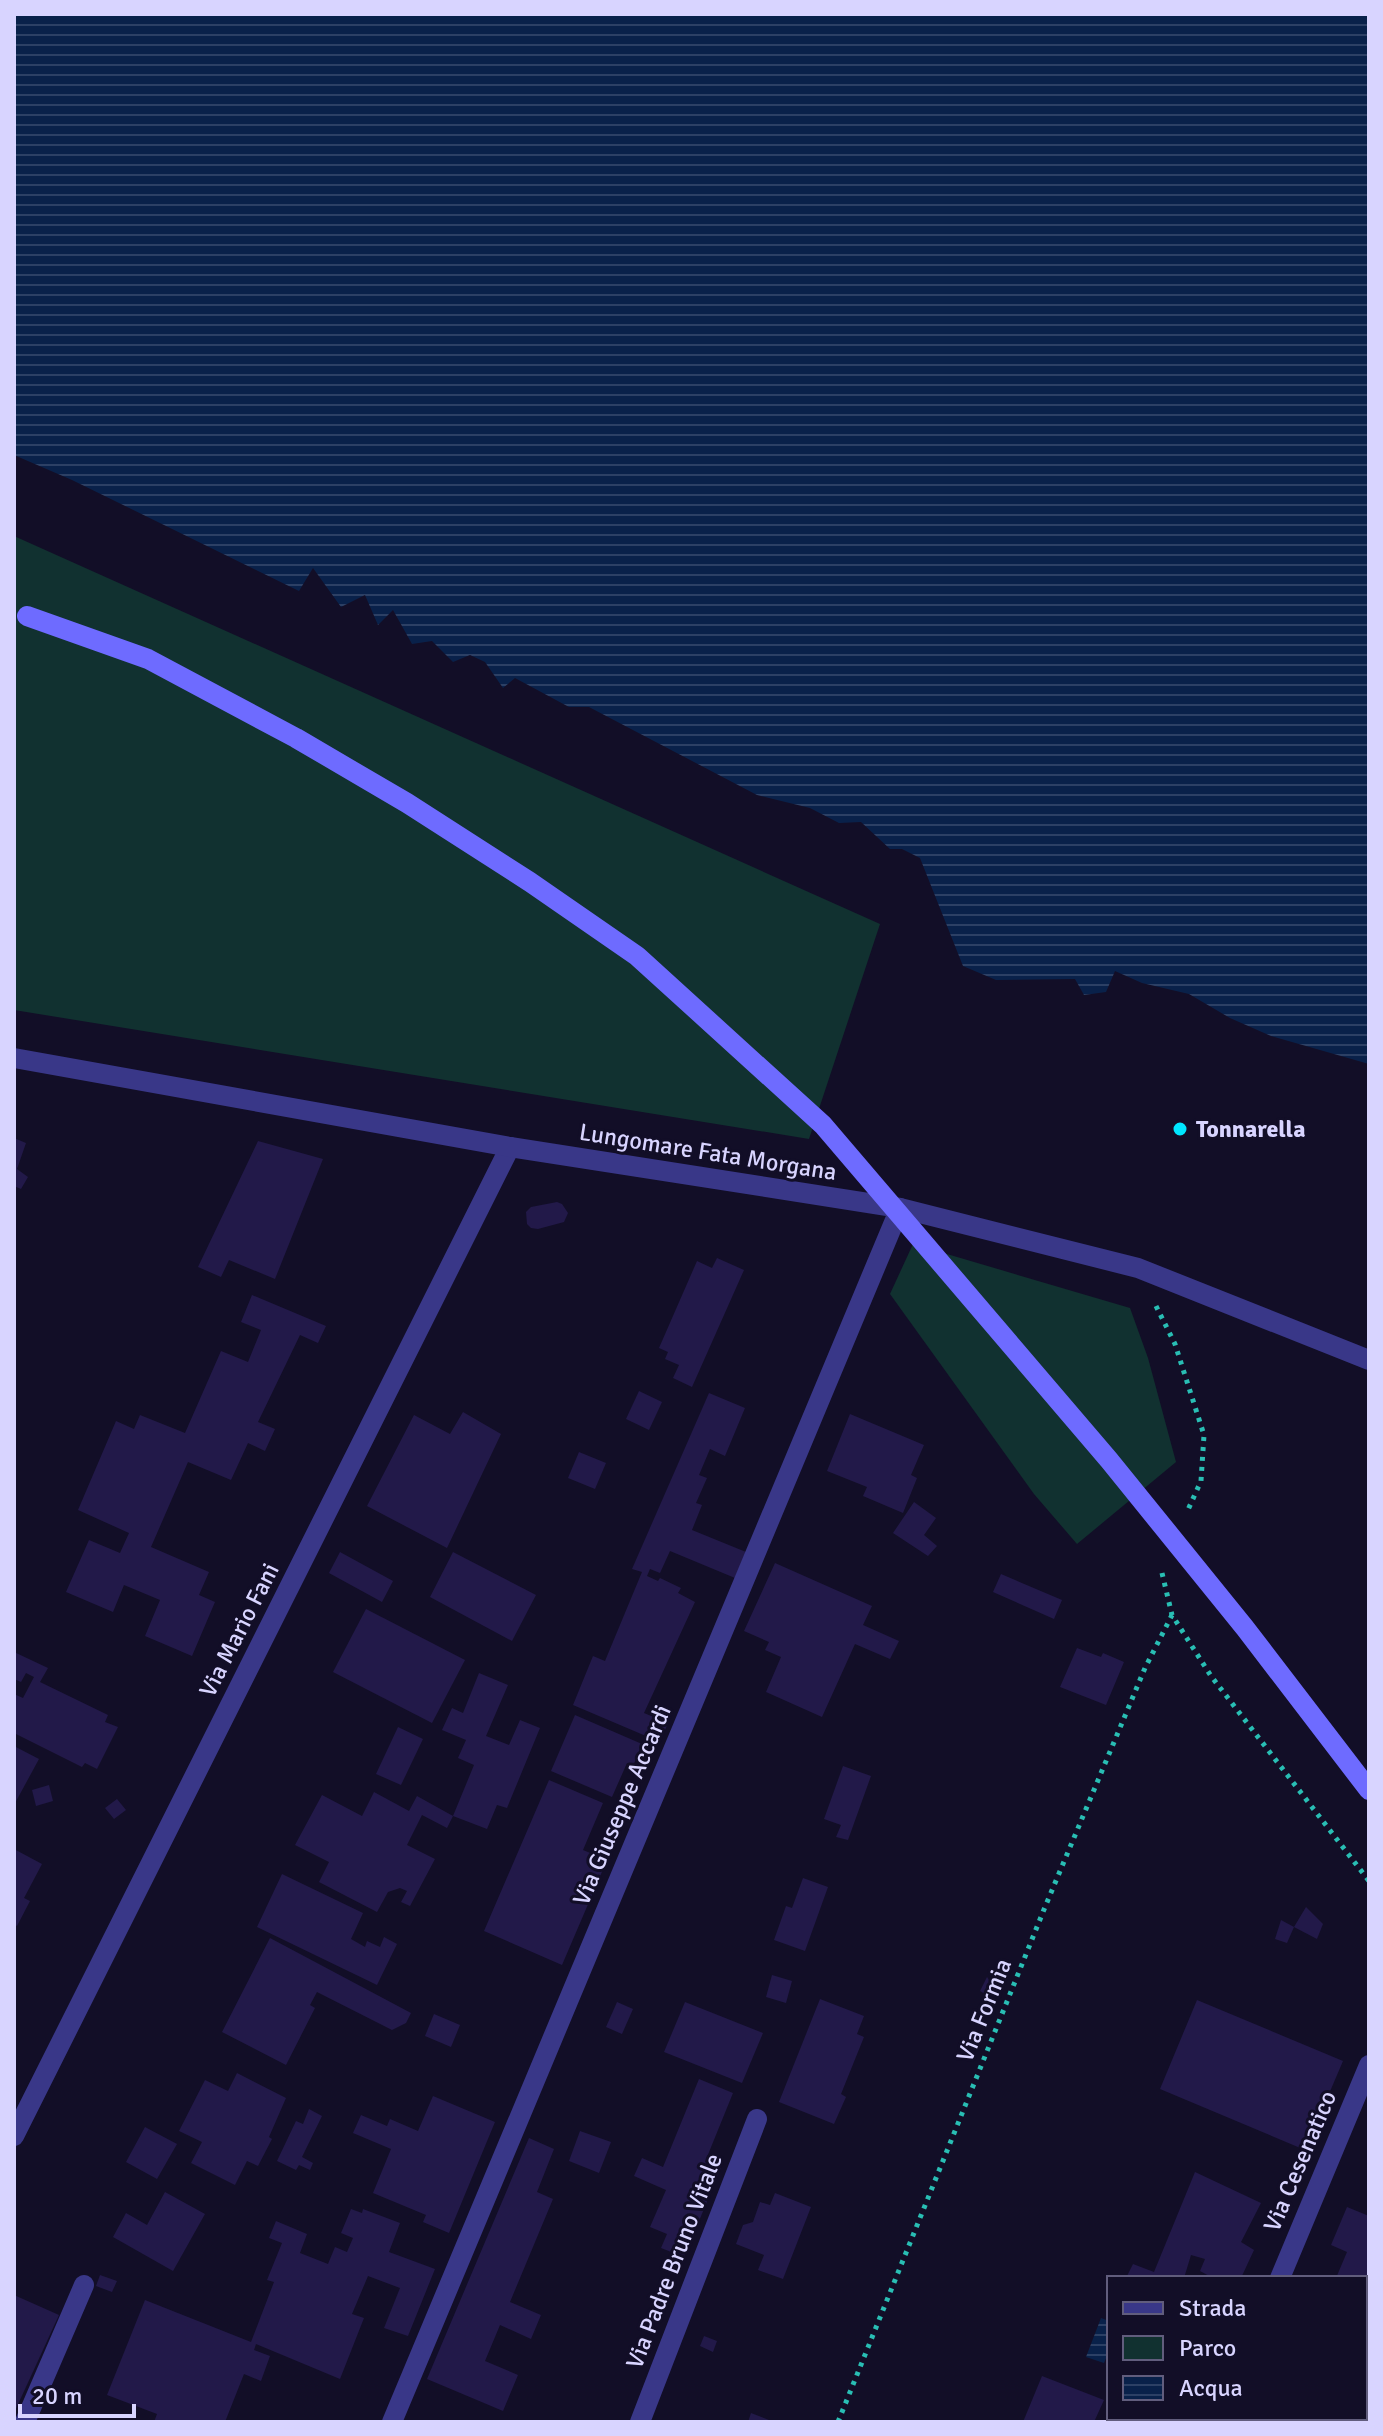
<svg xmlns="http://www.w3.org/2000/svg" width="1383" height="2436" font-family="Signika,sans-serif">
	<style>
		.green { fill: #113130 }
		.water { fill: url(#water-rules) }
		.building { fill: #221949 }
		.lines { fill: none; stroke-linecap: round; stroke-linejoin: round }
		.path { stroke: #29beb4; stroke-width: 5; stroke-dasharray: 4 6; stroke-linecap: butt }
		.minor { stroke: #393788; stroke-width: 20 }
		.tertiary { stroke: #393788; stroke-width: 20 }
		.secondary-bridge { stroke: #6e6bff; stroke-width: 20 }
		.poi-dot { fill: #00e6ff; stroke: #120e27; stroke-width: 3 }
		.labels { text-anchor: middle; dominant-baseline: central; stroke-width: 6; stroke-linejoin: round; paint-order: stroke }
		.poi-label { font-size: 24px; font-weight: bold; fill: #d8d4ff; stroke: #120e27; text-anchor: start }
		.street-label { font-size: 24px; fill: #d8d4ff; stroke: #120e27 }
	</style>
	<defs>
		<pattern id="water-rules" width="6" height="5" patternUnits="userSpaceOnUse" patternTransform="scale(2)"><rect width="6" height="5" fill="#09214a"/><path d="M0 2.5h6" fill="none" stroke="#2c4065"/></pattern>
	</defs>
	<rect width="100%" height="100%" fill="#120e27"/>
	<g class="green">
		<polygon points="14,536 880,924 809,1139 14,1010"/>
		<polygon points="913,1244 1130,1308 1148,1358 1176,1462 1077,1544 1034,1494 890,1294"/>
	</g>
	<g class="water">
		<polygon points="14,14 1369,14 1369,1064 1271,1036 1230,1018 1189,994 1142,983 1115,971 1106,992 1084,995 1075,979 996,980 963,966 920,858 902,849 890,849 861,822 839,823 810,808 757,795 589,707 569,707 515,678 503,688 485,662 470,655 453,662 432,641 412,644 393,610 378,625 365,595 341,607 313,568 299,591 72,480 14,455"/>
		<polygon points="1101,2318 1109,2321 1109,2351 1104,2363 1086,2357"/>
	</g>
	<g class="building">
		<polygon points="14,1138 26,1143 17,1169 28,1177 21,1189 14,1186"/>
		<polygon points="258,1141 323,1159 275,1279 229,1260 221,1277 198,1267"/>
		<polygon points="557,1202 562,1204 568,1213 564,1222 538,1229 531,1228 527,1224 526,1212 531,1207"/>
		<polygon points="717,1258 744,1270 692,1387 673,1378 679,1365 665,1359 668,1352 659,1348 697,1261 712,1268"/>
		<polygon points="252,1295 326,1326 318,1343 300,1335 258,1422 275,1429 265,1451 248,1443 231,1480 188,1462 151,1547 209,1572 199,1595 215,1602 192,1656 145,1636 160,1600 124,1585 113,1612 66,1592 89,1540 120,1553 129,1533 78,1510 116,1421 134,1429 140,1415 185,1433 221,1351 248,1362 261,1330 241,1322"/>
		<polygon points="639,1391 662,1402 649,1430 626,1419"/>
		<polygon points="709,1393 745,1408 725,1456 710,1449 699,1475 707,1478 696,1503 702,1505 692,1530 746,1552 735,1578 670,1551 660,1573 650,1569 647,1576 658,1581 660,1578 681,1588 678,1593 695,1602 644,1713 668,1723 660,1742 573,1705 593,1656 605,1661 642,1572 632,1569"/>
		<polygon points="463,1412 501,1434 447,1548 367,1506 414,1415 450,1434"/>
		<polygon points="850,1414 924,1445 911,1475 917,1478 903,1513 863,1496 867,1487 827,1471"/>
		<polygon points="579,1452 606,1463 595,1489 568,1478"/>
		<polygon points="914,1502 936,1518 924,1535 937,1546 928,1556 893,1533"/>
		<polygon points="340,1552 393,1581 382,1602 329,1573"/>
		<polygon points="453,1552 536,1595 512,1641 430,1597"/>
		<polygon points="775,1563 872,1606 863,1625 899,1641 890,1659 855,1644 822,1717 766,1692 781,1657 765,1650 769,1642 744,1631"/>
		<polygon points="1001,1574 1062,1600 1054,1619 993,1592"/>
		<polygon points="366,1609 465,1660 432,1723 333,1672"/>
		<polygon points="1077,1648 1101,1657 1103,1653 1124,1662 1106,1705 1060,1687"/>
		<polygon points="14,1652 48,1668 40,1682 108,1715 105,1722 118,1727 97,1769 85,1763 82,1767 14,1733 14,1694 23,1698 34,1677 26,1673 21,1682 14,1679"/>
		<polygon points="479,1673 508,1685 486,1736 509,1745 520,1720 540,1728 507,1808 497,1805 487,1829 453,1816 474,1765 458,1758 466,1740 442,1730 452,1708 463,1713"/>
		<polygon points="575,1715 642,1744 633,1766 627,1763 612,1797 551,1771"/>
		<polygon points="398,1727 423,1739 401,1785 376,1774"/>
		<polygon points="14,1746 39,1759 14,1805"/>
		<polygon points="843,1766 871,1776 848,1840 836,1837 841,1825 824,1819"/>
		<polygon points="549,1780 603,1803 583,1850 607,1860 562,1965 484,1931"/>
		<polygon points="49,1785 53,1801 36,1806 32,1790"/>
		<polygon points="374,1792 409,1811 417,1796 453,1816 447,1828 422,1815 407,1845 435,1859 410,1906 401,1902 407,1891 400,1888 388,1892 377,1912 319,1882 329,1862 295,1845 322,1795 362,1816"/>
		<polygon points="117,1799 126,1810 114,1819 105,1808"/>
		<polygon points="14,1849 42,1864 24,1898 30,1901 17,1926 14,1924"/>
		<polygon points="282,1874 363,1913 351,1939 365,1947 367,1941 380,1947 384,1937 397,1944 377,1985 257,1927"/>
		<polygon points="803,1878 828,1887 805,1951 774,1940 786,1906 792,1908"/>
		<polygon points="1306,1907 1323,1924 1317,1939 1294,1927"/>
		<polygon points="1281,1920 1294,1927 1287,1943 1275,1939"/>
		<polygon points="270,1938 411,2013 406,2023 392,2030 317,1992 310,2005 315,2008 286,2065 222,2032"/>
		<polygon points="772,1975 792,1981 786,2003 766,1997"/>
		<polygon points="987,1977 995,1988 990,1997 980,1991"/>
		<polygon points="820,1999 864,2016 857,2034 864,2037 841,2094 846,2097 834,2124 779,2102"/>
		<polygon points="1197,2000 1343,2061 1305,2150 1160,2089"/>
		<polygon points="617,2002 633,2009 622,2034 606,2027"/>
		<polygon points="685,2002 763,2033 742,2083 664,2052"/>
		<polygon points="434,2014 460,2025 451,2047 425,2036"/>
		<polygon points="237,2073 286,2098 269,2137 272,2139 258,2166 247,2161 235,2185 191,2163 202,2142 179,2131 205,2080 228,2091"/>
		<polygon points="699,2079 733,2093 705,2162 721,2168 684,2257 661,2248 667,2234 650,2227 666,2190 634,2176 642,2158 663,2167"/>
		<polygon points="433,2096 495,2122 449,2233 423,2222 426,2215 373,2193 391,2149 353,2133 361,2115 387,2126 390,2119 418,2131"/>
		<polygon points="309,2109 322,2116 302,2157 313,2163 310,2170 299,2165 296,2170 277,2161 296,2121 303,2124"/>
		<polygon points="145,2127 177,2144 157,2179 126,2162"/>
		<polygon points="580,2131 611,2142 599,2173 569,2161"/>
		<polygon points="529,2138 554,2149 537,2192 553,2199 510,2302 541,2315 531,2339 500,2325 485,2361 518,2375 503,2411 427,2379"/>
		<polygon points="1195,2172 1261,2203 1241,2242 1254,2250 1241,2278 1213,2278 1200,2271 1205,2259 1191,2255 1184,2278 1126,2278 1133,2264 1154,2272"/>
		<polygon points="165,2192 205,2214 173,2271 113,2237 126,2213 147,2225"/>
		<polygon points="775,2193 811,2207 783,2279 758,2270 764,2255 736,2244 743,2225 753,2222 760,2202 770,2205"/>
		<polygon points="1347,2207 1369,2216 1369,2300 1365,2299 1365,2278 1336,2278 1347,2252 1331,2245"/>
		<polygon points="351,2209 362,2213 363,2209 400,2223 389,2252 435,2269 408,2336 384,2328 400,2288 368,2276 352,2314 364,2318 340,2379 256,2344 254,2350 270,2356 261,2381 244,2374 225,2422 154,2422 157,2414 107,2395 145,2300 251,2342 274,2282 267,2280 282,2243 269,2238 276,2221 307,2234 300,2253 328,2264 335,2247 347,2252 353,2238 341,2233"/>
		<polygon points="100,2275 117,2281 112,2292 96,2286"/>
		<polygon points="14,2295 59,2315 14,2413"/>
		<polygon points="1365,2311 1369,2313 1369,2376 1365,2374"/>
		<polygon points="704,2336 717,2341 713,2352 700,2346"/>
		<polygon points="1042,2376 1104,2400 1094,2422 1023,2422"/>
		<polygon points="751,2413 774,2422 748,2422"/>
	</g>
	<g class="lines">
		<g class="path">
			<polyline points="1156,1306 1175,1344 1204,1435 1201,1481 1187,1512"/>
			<polyline points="1162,1573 1172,1615 1211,1676 1369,1881"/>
			<polyline points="838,2422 1045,1907 1145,1668 1172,1615"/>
		</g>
		<g class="minor">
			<polyline points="14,2136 510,1147"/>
			<polyline points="1280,2278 1369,2065"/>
			<polyline points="25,2422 84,2285"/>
			<polyline points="392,2422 900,1208"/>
			<polyline points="640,2422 757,2119"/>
			<polyline points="1220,2422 1221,2418"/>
		</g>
		<polyline class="tertiary" points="14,1058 510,1147 900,1208 1138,1268 1369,1360"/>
		<polyline class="secondary-bridge" points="27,616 148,659 296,738 407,803 530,882 637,956 823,1125 1109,1460 1245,1628 1369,1790"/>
	</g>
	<circle class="poi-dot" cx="1180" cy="1129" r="8"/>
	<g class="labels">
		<g class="poi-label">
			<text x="1196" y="1129">Tonnarella</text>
		</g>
		<g class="street-label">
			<text transform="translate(708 1152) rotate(9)">Lungomare Fata Morgana</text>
			<text transform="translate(239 1630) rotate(-63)">Via Mario Fani</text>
			<text transform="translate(622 1805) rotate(-67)">Via Giuseppe Accardi</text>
			<text transform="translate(984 2010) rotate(-68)">Via Formia</text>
			<text transform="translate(1300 2161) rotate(-67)">Via Cesenatico</text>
			<text transform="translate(674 2261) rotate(-69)">Via Padre Bruno Vitale</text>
		</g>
	</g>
	<rect width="1383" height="2436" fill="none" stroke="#d8d4ff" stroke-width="32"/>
	<rect x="1107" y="2276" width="260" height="144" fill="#120e27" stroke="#615d7d" stroke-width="2"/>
	<rect x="1123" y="2302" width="40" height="12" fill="#393788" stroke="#615d7d" stroke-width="2"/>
	<text x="1179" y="2316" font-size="24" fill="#d8d4ff">Strada</text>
	<rect x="1123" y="2336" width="40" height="24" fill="#113130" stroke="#615d7d" stroke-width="2"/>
	<text x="1179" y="2356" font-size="24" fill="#d8d4ff">Parco</text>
	<rect x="1123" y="2376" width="40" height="24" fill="url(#water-rules)" stroke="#615d7d" stroke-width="2"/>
	<text x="1179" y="2396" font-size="24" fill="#d8d4ff">Acqua</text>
	<path d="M20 2404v12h114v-12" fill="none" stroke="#d8d4ff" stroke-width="4"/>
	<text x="32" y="2404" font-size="24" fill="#d8d4ff" stroke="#120e27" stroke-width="6" paint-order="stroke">20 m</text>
</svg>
